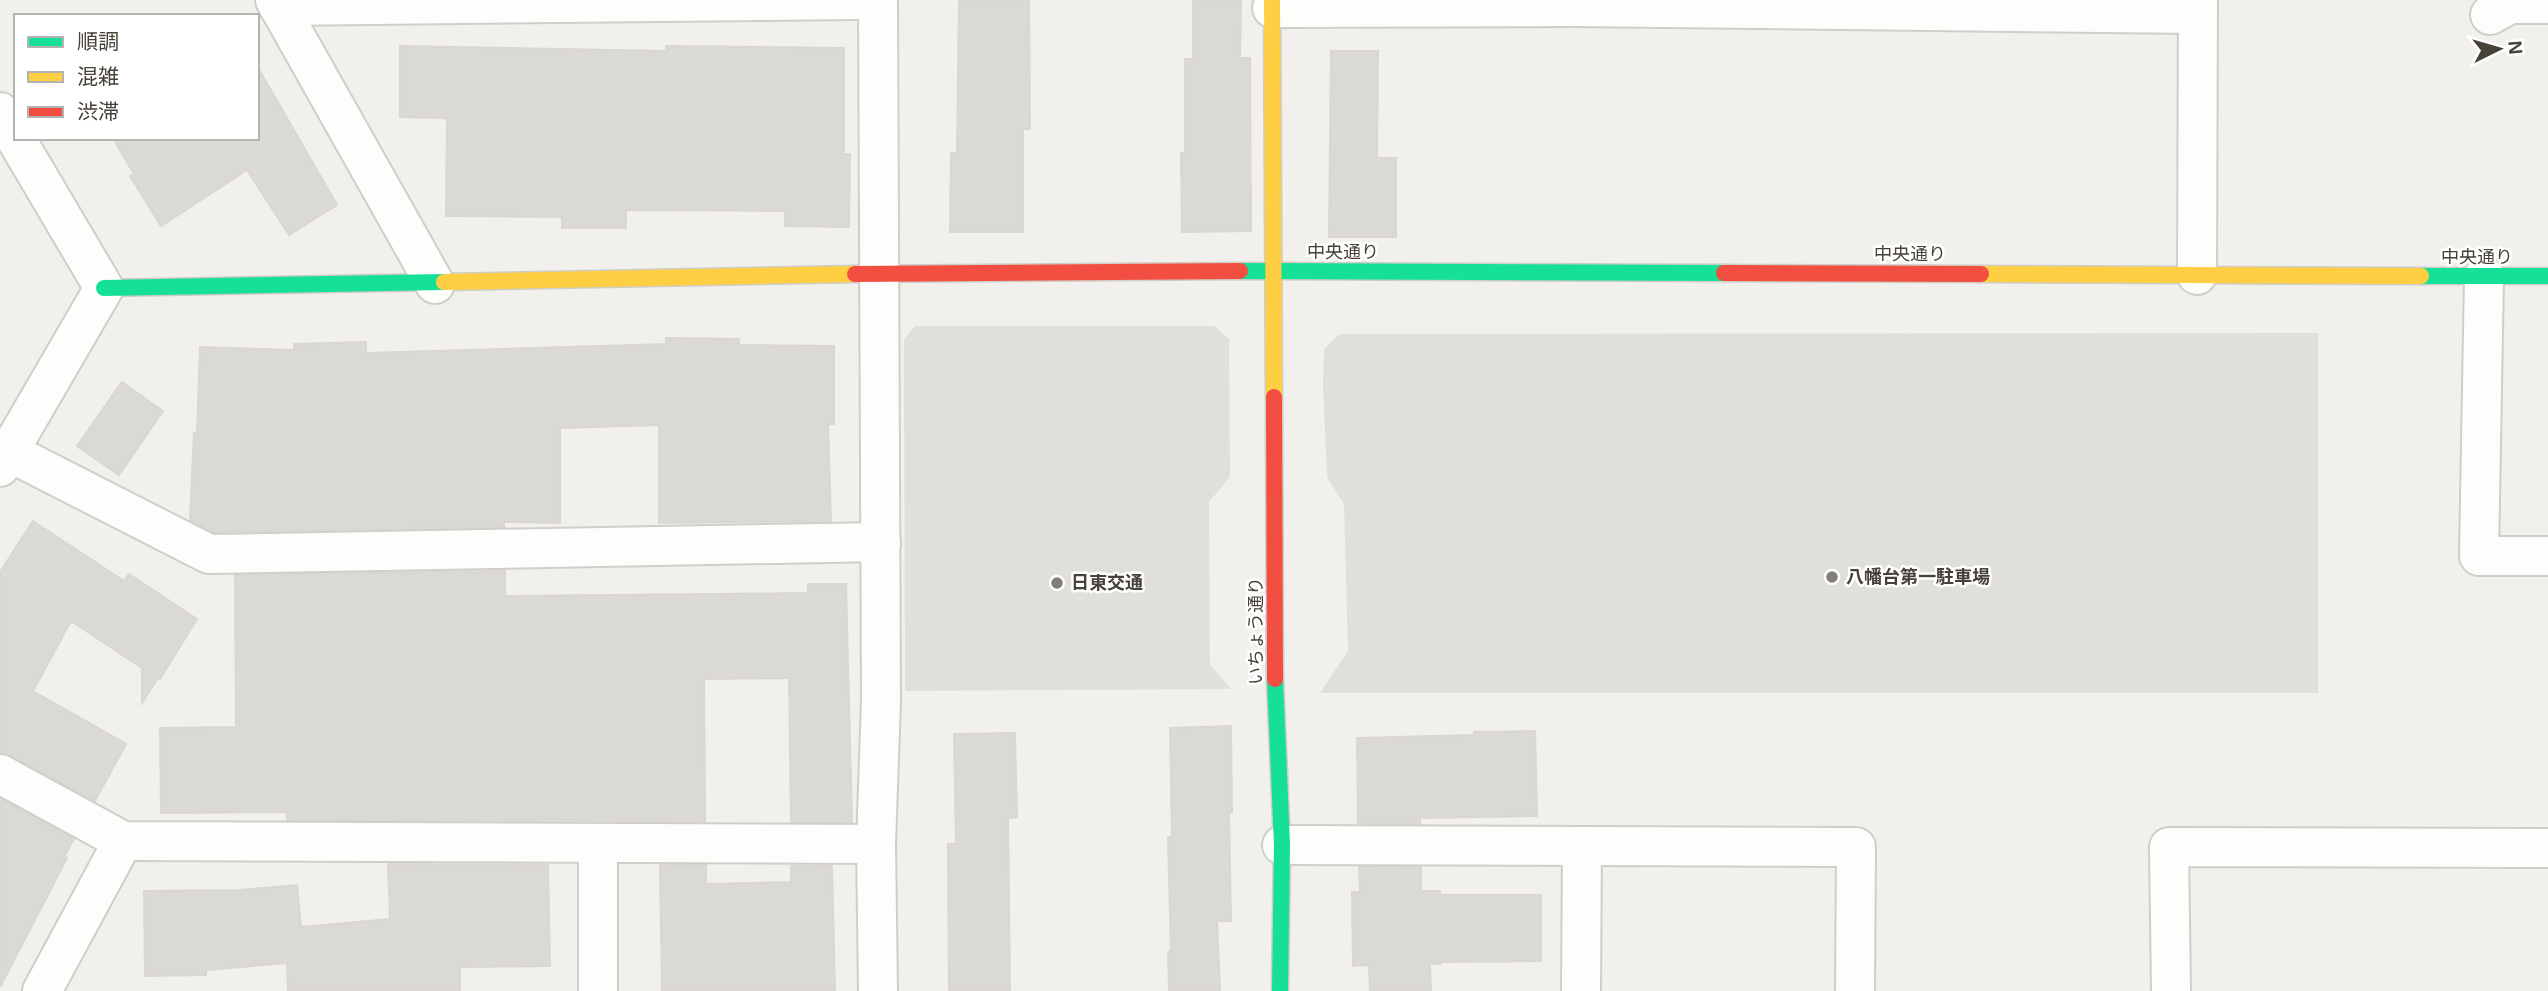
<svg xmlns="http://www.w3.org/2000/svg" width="2548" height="991" font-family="Arial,'Noto Sans JP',sans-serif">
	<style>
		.parking { fill: #e1dfdc }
		.building { fill: #dbd9d4; stroke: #dad7d2; stroke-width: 2 }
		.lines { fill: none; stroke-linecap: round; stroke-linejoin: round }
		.street-casing { stroke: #cfceca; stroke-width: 42 }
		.fast-casing { stroke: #d0cdc4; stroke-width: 19 }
		.slow-casing { stroke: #d0cdc4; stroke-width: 19 }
		.jam-casing { stroke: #d0cdc4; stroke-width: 19 }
		.street { stroke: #fdfdfc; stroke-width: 38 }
		.fast { stroke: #16e098; stroke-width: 16 }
		.slow { stroke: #ffcf43; stroke-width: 16 }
		.jam { stroke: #f24e42; stroke-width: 16 }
		.poi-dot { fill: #837f77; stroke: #fff; stroke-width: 2.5 }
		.labels { text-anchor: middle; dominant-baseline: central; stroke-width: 5; stroke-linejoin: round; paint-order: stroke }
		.street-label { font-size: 18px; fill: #474238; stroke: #fff }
		.poi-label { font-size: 18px; font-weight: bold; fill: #474238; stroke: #fff; text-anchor: start }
	</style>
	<rect width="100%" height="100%" fill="#f2f0ec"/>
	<g class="parking">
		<polygon points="915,326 1215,326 1229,339 1230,477 1209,502 1210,665 1231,689 905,691 904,339"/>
		<polygon points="2318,333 2318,693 1320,693 1348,651 1344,504 1327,477 1323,385 1324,349 1340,334"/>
	</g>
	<g class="building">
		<polygon points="959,0 1029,0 1030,129 1023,129 1023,232 950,232 951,153 957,153"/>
		<polygon points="1193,0 1241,0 1240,58 1250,58 1251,231 1182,232 1181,153 1185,153 1185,59 1193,59"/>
		<polygon points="400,46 666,51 666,46 844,48 844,154 850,154 849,227 785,226 785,211 626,210 626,228 562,228 562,217 446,216 447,118 400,117"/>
		<polygon points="1331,51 1378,51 1377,158 1396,158 1396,237 1329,237"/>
		<polygon points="257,66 337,205 289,235 247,170 161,226 130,176 134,174 113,138 257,138"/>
		<polygon points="666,338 739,339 739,345 834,346 834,424 828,424 831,521 659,523 659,425 560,428 560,523 504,522 504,527 214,532 190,520 194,433 197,435 200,347 294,350 294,344 366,342 366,353 666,344"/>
		<polygon points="122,382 163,411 119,475 77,446"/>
		<polygon points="33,521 124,581 129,574 197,619 160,679 158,678 142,703 142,668 71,621 33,691 126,744 95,801 10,755 0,752 0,572"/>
		<polygon points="505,571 505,596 808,593 808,584 846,584 852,822 791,822 789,678 704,679 705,821 287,820 287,812 161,813 160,728 236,727 235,575"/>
		<polygon points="1231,726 1232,812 1229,812 1231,921 1217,921 1220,991 1169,991 1168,952 1171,952 1168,837 1172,837 1170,728"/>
		<polygon points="1535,731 1537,816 1420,818 1420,824 1358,823 1357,738 1474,735 1474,732"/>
		<polygon points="1015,733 1017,817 1008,818 1010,991 949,991 948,844 956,844 954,734"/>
		<polygon points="0,799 74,839 64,857 67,858 0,987"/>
		<polygon points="388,864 548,865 550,966 460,967 460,991 288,991 287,963 206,970 206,975 145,976 144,891 240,890 297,885 301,927 390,919"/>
		<polygon points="660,865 706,865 706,884 791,882 791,866 832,866 835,991 662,991"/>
		<polygon points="1359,867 1421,867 1421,891 1440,891 1440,895 1541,895 1541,961 1440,962 1440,964 1430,964 1431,991 1370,991 1369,965 1353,966 1352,892 1360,892"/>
	</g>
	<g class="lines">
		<defs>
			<g id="street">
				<polyline points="275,0 435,284"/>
				<polyline points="878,0 881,701 876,844 878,991"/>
				<polyline points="278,6 858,0"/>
				<polyline points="1272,8 1572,7 2198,14"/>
				<polyline points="2490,15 2510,4 2548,4"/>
				<polyline points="0,112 104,288 0,467"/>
				<polyline points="2197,275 2198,0"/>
				<polyline points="2484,276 2479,556 2548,556"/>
				<polyline points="9,452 209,554 881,542"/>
				<polyline points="0,774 123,841 876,844"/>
				<polyline points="598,844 598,991"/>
				<polyline points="1282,845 1856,847 1855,991"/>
				<polyline points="42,991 123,841"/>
				<polyline points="1581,991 1582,846"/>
				<polyline points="2171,991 2169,847 2548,848"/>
			</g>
			<g id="fast">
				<polyline points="1240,271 1724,273"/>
				<polyline points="2421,276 2548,276"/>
				<polyline points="104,288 444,282"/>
				<polyline points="1275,679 1282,845 1280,991"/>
			</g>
			<g id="slow">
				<polyline points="1272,0 1274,397"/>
				<polyline points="1981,274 2421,276"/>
				<polyline points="444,282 855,274"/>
			</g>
			<g id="jam">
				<polyline points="1724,273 1981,274"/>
				<polyline points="855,274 1240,271"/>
				<polyline points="1274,397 1275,679"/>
			</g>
		</defs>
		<use href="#street" class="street-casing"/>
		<use href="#fast" class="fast-casing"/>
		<use href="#slow" class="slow-casing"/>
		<use href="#jam" class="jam-casing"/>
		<use href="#street" class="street"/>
		<use href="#fast" class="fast"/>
		<use href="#slow" class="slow"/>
		<use href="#jam" class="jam"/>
	</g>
	<g class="poi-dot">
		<circle cx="1832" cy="577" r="7"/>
		<circle cx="1057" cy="583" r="7"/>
	</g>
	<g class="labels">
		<g class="street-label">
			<text x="1343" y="252">中央通り</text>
			<text x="1910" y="254">中央通り</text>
			<text x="2477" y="257">中央通り</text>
			<text transform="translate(1256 631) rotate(-90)">いちょう通り</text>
		</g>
		<g class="poi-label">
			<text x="1846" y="577">八幡台第一駐車場</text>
			<text x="1071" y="583">日東交通</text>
		</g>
	</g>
	<rect x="14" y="14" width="245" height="126" fill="#ffffff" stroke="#b5b3af" stroke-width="2"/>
	<rect x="28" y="37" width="35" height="10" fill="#16e098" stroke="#b5b3af" stroke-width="2"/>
	<text x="77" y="49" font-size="21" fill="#474238">順調</text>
	<rect x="28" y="72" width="35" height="10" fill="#ffcf43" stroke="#b5b3af" stroke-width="2"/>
	<text x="77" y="84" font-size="21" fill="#474238">混雑</text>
	<rect x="28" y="107" width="35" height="10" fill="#f24e42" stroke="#b5b3af" stroke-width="2"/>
	<text x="77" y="119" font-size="21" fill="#474238">渋滞</text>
	<g transform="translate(2499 49) rotate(85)" stroke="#ffffff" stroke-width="5" paint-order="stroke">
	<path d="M0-5L12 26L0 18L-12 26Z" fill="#474238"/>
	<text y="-10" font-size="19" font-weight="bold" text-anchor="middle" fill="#474238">N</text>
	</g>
</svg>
